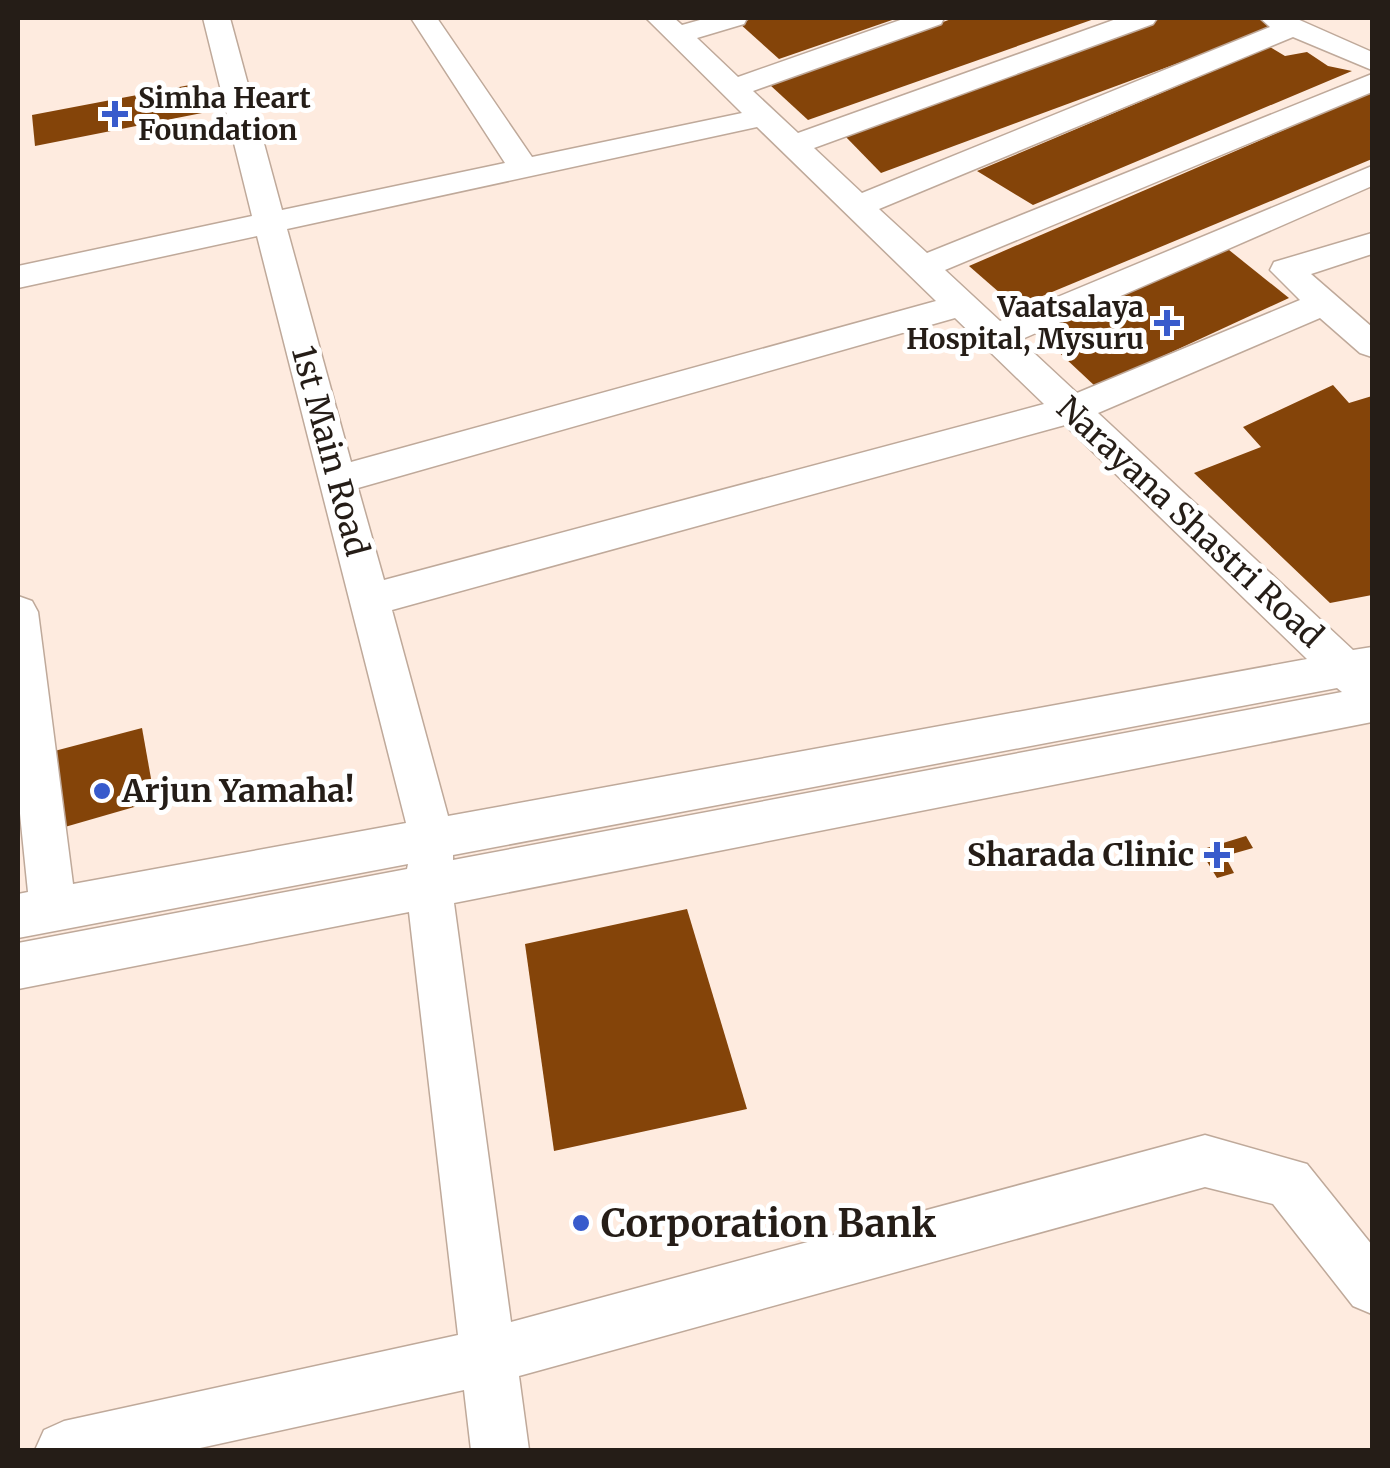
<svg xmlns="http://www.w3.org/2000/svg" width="1390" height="1468" font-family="Merriweather,serif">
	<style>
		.building { fill: #844409 }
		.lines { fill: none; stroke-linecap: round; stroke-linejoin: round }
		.minor-casing { stroke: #bfa99a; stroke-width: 3 }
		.minor { fill: #fff; fill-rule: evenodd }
		.poi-dot { fill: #385bcc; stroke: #fff; stroke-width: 4 }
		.labels { text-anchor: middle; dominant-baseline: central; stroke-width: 10; stroke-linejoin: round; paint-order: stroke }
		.far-poi-label { font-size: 28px; font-weight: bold; fill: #251d17; stroke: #fff; text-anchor: start }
		.street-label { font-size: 32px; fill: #251d17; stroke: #fff }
		.poi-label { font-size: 32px; font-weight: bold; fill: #251d17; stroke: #fff; text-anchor: start }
		.near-poi-label { font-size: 38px; font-weight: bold; fill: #251d17; stroke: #fff; text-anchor: start }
	</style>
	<rect width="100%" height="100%" fill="#feebdf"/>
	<g class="building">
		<polygon points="755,18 898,18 779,59 739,23"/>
		<polygon points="954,18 1097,18 808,120 770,85"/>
		<polygon points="1163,18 1256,18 1276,27 881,173 844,135"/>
		<polygon points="1270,47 1285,56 1307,52 1328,66 1352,71 1033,205 977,171"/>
		<polygon points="195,84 202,113 35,146 32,115"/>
		<polygon points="1372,92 1372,159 1016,307 969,266"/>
		<polygon points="1224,246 1289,298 1096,387 1034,329"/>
		<polygon points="1333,385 1349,403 1372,396 1372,595 1330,603 1194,473 1261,447 1243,427"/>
		<polygon points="142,728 155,801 51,831 43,754"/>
		<polygon points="1246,836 1253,848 1225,856 1234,873 1217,878 1200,850"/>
		<polygon points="687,909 747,1109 554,1151 525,944"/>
	</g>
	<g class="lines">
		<defs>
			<path id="minor" d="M203,18H230L282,210L505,163L411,18H437L532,157L742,113L646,18H674L682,25L707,18H747L744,24L697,38L738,77L906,18H944L941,24L753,91L798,133L1119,18H1157L1153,24L814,148L862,193L1270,27L1260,18H1295L1372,52V70L1293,37L879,209L927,253L1372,74V92L945,270L1000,321L1372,166V186L1020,340L1077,393L1300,300L1270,270L1274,262L1372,233V254L1311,274L1372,327V357L1360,353L1320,318L1098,413L1353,650L1372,647V722L454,903L511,1322L1205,1135L1307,1164L1372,1245V1314L1353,1306L1273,1204L1205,1187L519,1376L529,1450H471L464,1390L191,1450H35L44,1430L64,1421L458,1335L409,912L18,989V943L407,869L408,864L18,938V894L28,892L18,794V596L32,601L38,612L73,884L406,823L257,236L18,288V266L252,216ZM757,127L936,301L351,462L287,229ZM955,318L1044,404L384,580L358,488ZM1065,425L1307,659L448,816L392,610ZM1337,688L1342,692L453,860V855Z"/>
		</defs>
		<use href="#minor" class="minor-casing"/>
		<use href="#minor" class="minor"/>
	</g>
	<g class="poi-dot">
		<path d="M110 99h10v10h10v10h-10v10h-10v-10h-10v-10h10z"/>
		<path d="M1162 308h10v10h10v10h-10v10h-10v-10h-10v-10h10z"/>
		<circle cx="102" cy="791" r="10"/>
		<path d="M1212 840h10v10h10v10h-10v10h-10v-10h-10v-10h10z"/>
		<circle cx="581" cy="1223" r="10"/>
	</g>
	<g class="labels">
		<g class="far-poi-label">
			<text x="138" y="98">Simha Heart<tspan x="138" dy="32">Foundation</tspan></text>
			<text x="1144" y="307" text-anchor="end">Vaatsalaya<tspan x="1144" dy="32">Hospital, Mysuru</tspan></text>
		</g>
		<g class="street-label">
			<text transform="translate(330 451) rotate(75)">1st Main Road</text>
			<text transform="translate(1190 522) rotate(43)">Narayana Shastri Road</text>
		</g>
		<g class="poi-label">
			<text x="122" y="791">Arjun Yamaha!</text>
			<text x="1194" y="855" text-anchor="end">Sharada Clinic</text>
		</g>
		<g class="near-poi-label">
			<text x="601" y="1223">Corporation Bank</text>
		</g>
	</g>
	<rect width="1390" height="1468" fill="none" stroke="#251d17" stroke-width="40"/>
</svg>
